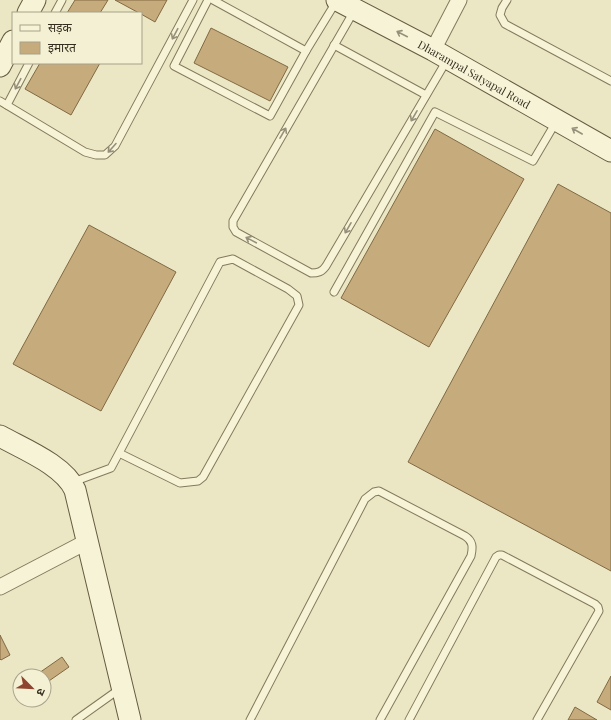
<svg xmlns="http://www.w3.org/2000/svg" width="611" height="720" font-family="'Playfair Display','Noto Sans Devanagari',serif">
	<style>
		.building { fill: #c6ab7d; stroke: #816943 }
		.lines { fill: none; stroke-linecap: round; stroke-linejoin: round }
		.lane-casing { stroke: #847a5c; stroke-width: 9 }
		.street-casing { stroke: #847a5c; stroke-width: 17 }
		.secondary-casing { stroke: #665b3f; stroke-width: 23 }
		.lane { stroke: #f6f3d7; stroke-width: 7 }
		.street { stroke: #f6f3d7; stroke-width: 15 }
		.secondary { stroke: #f6f3d7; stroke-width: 21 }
		.oneway { stroke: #96907b }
		.labels { text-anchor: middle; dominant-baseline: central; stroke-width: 3; stroke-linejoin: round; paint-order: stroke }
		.street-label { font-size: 11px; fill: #352e1f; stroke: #f3f0d3 }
	</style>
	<rect width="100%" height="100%" fill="#ebe7c4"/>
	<g class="building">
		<polygon points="75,0 108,0 100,13 67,13"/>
		<polygon points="115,0 167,0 155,22 141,14 141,13 139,13"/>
		<polygon points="211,28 288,67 270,101 194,63"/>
		<polygon points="40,63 100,63 71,115 25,89"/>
		<polygon points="435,129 524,179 429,347 341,298"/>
		<polygon points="558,184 611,213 611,571 408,462"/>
		<polygon points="89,225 176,272 101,411 13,364"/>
		<polygon points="0,635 10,655 1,660 0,659"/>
		<polygon points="62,657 69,667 46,683 44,680 44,676 41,676 39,673"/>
		<polygon points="611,676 611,710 597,702"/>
		<polygon points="575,707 597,720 568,720"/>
	</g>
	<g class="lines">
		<defs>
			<g id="lane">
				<polyline points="208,0 174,66 270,116 306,51 336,2"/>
				<polyline points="213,0 306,51"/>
				<polyline points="507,0 502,8 500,15 505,24 611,81"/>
				<path d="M354,11L233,221V227L236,232L311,273C318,273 322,272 326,266L447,60"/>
				<polyline points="55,13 62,0"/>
				<polyline points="334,45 426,95"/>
				<polyline points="0,101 85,152 96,155 105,155 115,146 193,0"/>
				<polyline points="7,105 29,63"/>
				<polyline points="334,292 435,112 533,161 556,122"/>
				<polyline points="73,482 111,468 119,453 220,262 233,259 288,289 297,296 299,305 203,477 198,481 180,483 119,453"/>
				<polyline points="76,720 121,688"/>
				<path d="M250,720L365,499L374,492L379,491L465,536C473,541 473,547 471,556L380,720"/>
				<polyline points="409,720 496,557 499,555 502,555 595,604 598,607 599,611 537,720"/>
			</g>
			<g id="street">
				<polyline points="433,50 459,0"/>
				<polyline points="0,587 88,541"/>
			</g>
			<g id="secondary">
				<path id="s1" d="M337,0L433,50L611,151"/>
				<polyline points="28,13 35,0"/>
				<polyline points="0,66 13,41"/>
				<path d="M0,436C23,449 64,465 75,490L130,720"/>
			</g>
		</defs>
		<use href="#lane" class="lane-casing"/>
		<use href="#street" class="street-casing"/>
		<use href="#secondary" class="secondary-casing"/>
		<use href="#lane" class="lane"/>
		<use href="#street" class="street"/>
		<use href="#secondary" class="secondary"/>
	</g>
	<defs><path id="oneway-shaft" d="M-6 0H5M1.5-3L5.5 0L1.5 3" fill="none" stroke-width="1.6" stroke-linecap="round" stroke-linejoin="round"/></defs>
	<g class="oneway">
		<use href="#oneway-shaft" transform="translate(175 34) rotate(118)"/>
		<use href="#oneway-shaft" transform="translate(402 34) rotate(-153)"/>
		<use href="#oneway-shaft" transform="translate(18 84) rotate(118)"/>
		<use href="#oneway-shaft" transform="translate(414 116) rotate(120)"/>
		<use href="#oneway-shaft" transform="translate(577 131) rotate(-150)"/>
		<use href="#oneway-shaft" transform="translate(283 133) rotate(-60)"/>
		<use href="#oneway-shaft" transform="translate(112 148) rotate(132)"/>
		<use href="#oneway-shaft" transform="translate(348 228) rotate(120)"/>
		<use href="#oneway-shaft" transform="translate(251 240) rotate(-152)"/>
	</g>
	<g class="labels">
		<g class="street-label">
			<text stroke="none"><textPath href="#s1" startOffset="156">Dharampal Satyapal Road</textPath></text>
		</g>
	</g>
	<rect x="12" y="12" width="130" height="52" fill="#f3f0d3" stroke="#a7a28b"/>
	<rect x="20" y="25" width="20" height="6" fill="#f6f3d7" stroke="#a7a28b"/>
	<text x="48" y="32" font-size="12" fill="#352e1f">सड़क</text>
	<rect x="20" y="42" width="20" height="12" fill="#c6ab7d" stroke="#a7a28b"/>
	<text x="48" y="52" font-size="12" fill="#352e1f">इमारत</text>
	<g transform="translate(32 688) rotate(114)"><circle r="19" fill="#f3f0d3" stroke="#a7a28b"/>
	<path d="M0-3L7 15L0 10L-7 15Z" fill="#8e4430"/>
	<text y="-6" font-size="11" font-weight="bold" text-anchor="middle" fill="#352e1f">उ</text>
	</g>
</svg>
